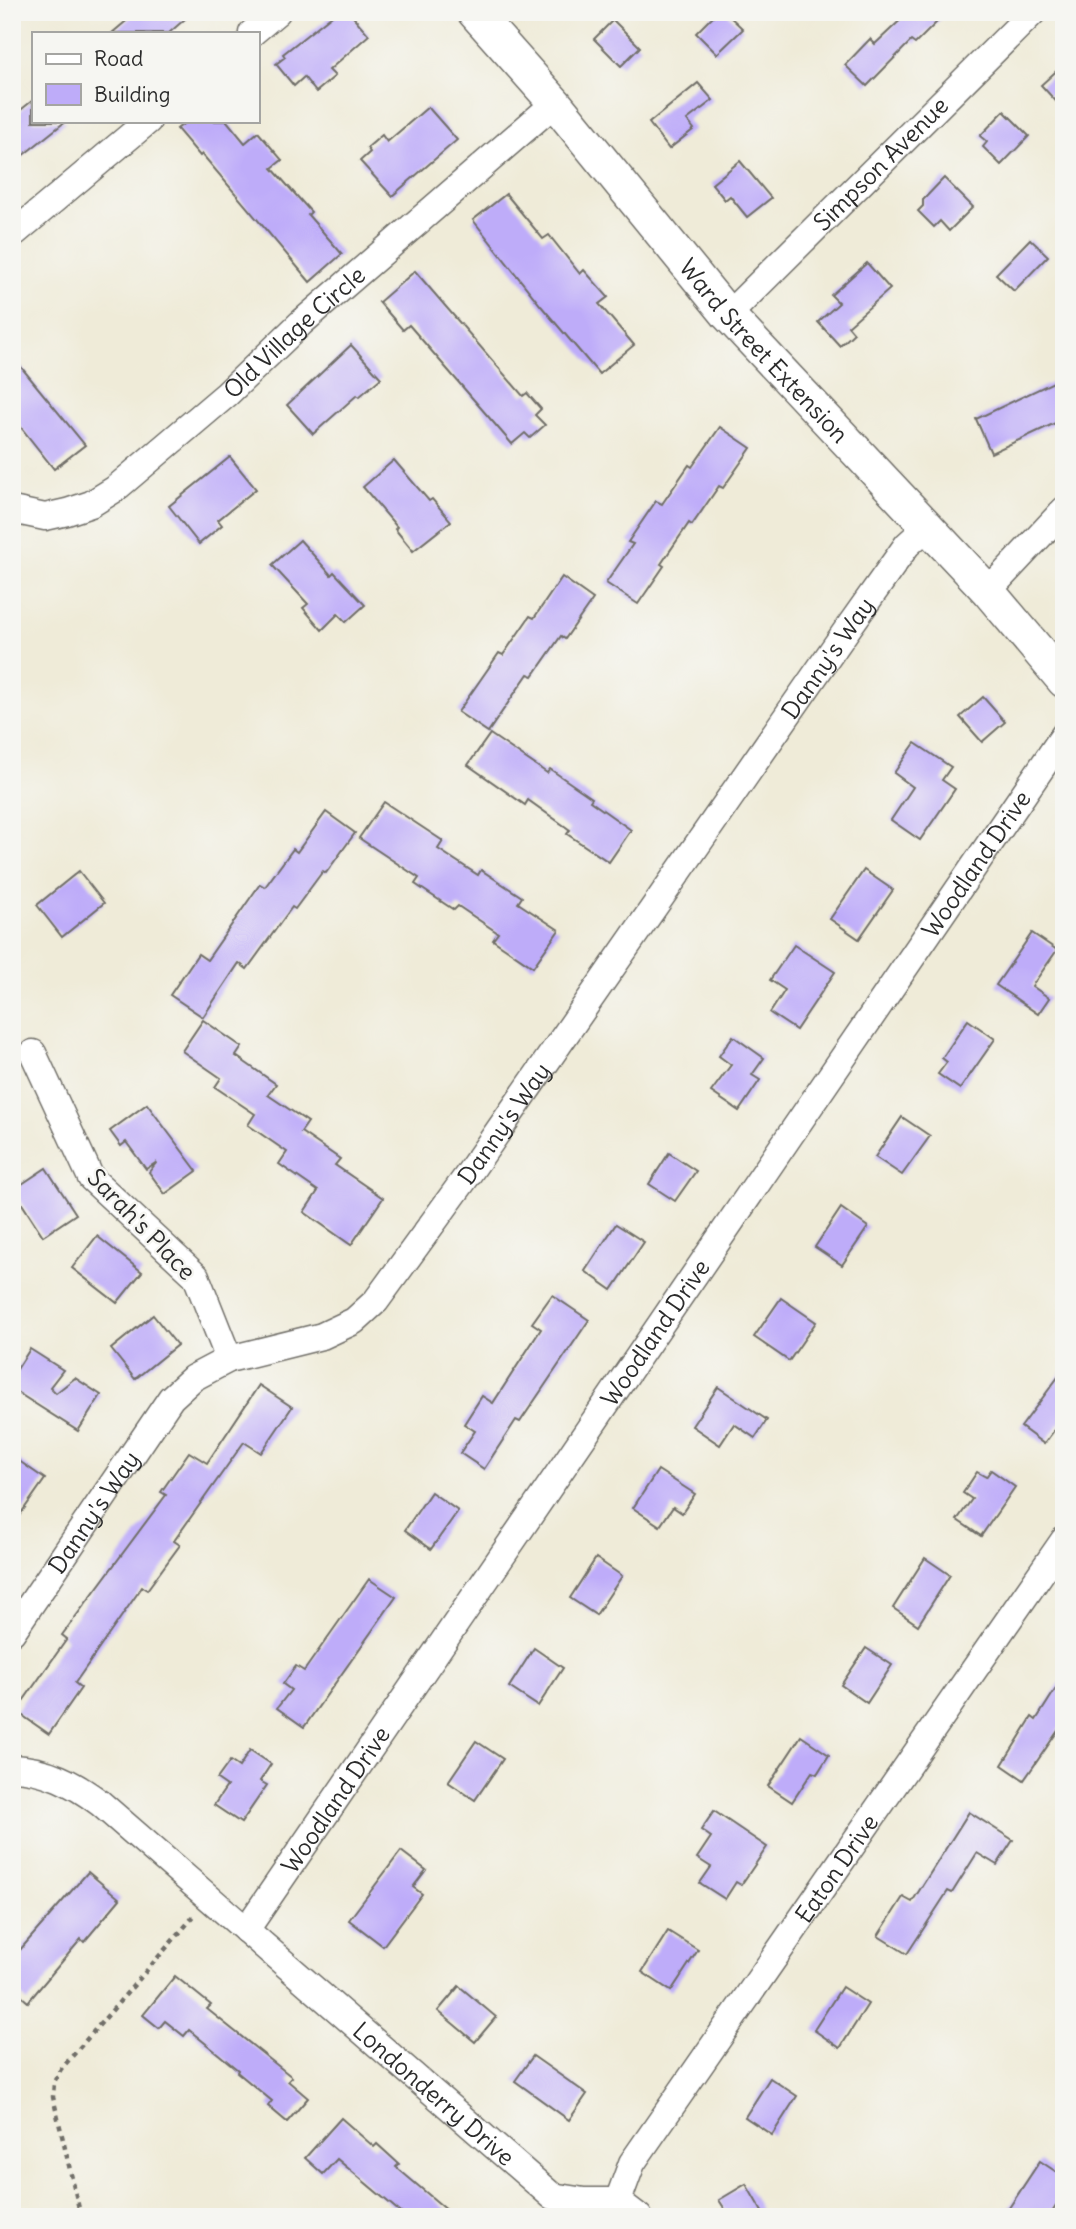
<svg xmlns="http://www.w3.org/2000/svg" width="1076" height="2229" font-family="Delius,sans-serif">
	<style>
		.building { fill: #beacf9 }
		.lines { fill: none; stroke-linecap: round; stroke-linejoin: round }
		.minor-casing { stroke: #706e68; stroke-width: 29 }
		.tertiary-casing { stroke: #706e68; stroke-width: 36 }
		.path { stroke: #706e68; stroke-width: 4.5; stroke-dasharray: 5 5; stroke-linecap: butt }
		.minor { stroke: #fff; stroke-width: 26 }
		.tertiary { stroke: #fff; stroke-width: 33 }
		.labels { text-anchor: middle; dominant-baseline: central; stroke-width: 5; stroke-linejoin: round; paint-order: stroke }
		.street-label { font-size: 24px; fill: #2b2b2b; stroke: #f6f6f2 }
	</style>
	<rect width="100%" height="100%" fill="#f6f6f2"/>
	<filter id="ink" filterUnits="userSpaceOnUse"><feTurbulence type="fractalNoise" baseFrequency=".0143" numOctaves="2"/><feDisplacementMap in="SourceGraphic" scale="14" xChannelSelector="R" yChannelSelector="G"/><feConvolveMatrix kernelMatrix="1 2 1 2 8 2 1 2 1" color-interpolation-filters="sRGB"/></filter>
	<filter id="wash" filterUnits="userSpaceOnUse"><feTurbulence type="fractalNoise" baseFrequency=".00686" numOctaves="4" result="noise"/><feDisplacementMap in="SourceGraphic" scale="28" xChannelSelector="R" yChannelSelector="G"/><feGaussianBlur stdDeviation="1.57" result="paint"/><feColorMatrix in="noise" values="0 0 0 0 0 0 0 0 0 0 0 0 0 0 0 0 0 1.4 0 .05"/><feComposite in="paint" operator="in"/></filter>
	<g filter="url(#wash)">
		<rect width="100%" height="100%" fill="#efebd8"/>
		<g id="blocks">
			<g class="building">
				<polygon points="137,12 193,12 169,33 112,33"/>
				<polygon points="336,12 349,12 369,35 329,70 335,76 316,92 304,77 294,86 276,64 285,57 283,54"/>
				<polygon points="717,12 725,12 743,29 717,54 696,33"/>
				<polygon points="909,12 947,12 915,44 911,41 867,86 845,65 870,39 875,44"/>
				<polygon points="613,20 640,47 621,66 594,39"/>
				<polygon points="1064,64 1064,110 1041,85"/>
				<polygon points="698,83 713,100 687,120 694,129 669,149 649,123"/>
				<polygon points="33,100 33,121 66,121 12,164 12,117"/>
				<polygon points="428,107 457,140 392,196 360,161 370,152 367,148 382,135 387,142"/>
				<polygon points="1004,111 1029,136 1001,165 983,147 987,142 980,136"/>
				<polygon points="187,121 227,121 245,143 258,132 282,160 272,168 311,212 308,215 342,254 310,282 202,154 200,156 177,129"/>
				<polygon points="740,161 771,198 747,217 730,196 725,200 712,184"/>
				<polygon points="944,178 973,207 949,231 940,221 934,227 918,211 923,206 923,200"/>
				<polygon points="506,194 543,239 549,235 580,274 584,270 608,297 599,304 634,345 599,374 541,306 473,220"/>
				<polygon points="1030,239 1048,256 1014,291 996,274"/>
				<polygon points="867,263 890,289 848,326 854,333 840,346 818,322 839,303 831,295"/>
				<polygon points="415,271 523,396 527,393 541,409 535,415 545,425 530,438 525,433 512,444 409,325 403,330 379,302"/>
				<polygon points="351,345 381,378 359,397 357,395 313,434 287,405"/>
				<polygon points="12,356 85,445 54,469 12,416"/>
				<polygon points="1064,377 1064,419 991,453 976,419"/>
				<polygon points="720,427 751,448 723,488 719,486 692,525 689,523 661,564 664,566 638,604 606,583 633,544 628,542 656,501 662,504 689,465 692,467"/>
				<polygon points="230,457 256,489 218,520 222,525 199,544 169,506"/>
				<polygon points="394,460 429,501 432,499 451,521 413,551 395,529 397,527 363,487"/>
				<polygon points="300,540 331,575 334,572 365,605 346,622 338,614 322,630 303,608 308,604 272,565"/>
				<polygon points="562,577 593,599 565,639 561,636 533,676 528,674 488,732 458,712 499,653 503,655 530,616 534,618"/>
				<polygon points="983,697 1005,722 982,742 960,717"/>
				<polygon points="490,734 547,773 550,769 592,798 590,801 631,830 609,862 567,834 570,830 528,800 525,805 468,765"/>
				<polygon points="915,743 951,767 942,780 955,789 920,840 891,820 913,787 894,773"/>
				<polygon points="384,802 443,841 438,849 478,875 481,870 522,897 518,903 559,930 533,967 493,940 498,933 458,906 454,910 415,884 419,878 359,838"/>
				<polygon points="326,812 355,833 326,873 323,871 295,909 292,907 247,969 239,963 203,1017 170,995 198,954 207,960 260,884 265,887 293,849 297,852"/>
				<polygon points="864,870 893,890 859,939 830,919"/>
				<polygon points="79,871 104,903 62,937 37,905"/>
				<polygon points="1032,933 1057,950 1032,986 1049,998 1038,1014 996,985"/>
				<polygon points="794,945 835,972 796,1030 770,1013 785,990 770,980"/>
				<polygon points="203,1020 242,1047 236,1056 276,1084 268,1095 308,1122 301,1132 340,1159 335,1165 383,1198 351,1245 304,1212 318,1191 279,1164 287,1152 248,1125 255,1114 215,1087 221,1078 182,1051"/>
				<polygon points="968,1020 995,1039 960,1089 938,1074 947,1062 942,1058"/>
				<polygon points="733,1036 764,1058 752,1075 760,1080 739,1111 711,1092 731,1065 719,1056"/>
				<polygon points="147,1104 197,1171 165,1194 149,1172 157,1162 146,1169 126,1142 121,1146 110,1131"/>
				<polygon points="902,1117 930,1136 902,1175 875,1157"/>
				<polygon points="669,1153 696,1171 675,1201 649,1184"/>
				<polygon points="46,1168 76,1214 43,1236 13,1190"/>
				<polygon points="841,1208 868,1227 842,1265 815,1247"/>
				<polygon points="616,1224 644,1242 612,1290 585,1271"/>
				<polygon points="97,1236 142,1272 117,1303 72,1268"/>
				<polygon points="552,1295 589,1320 520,1422 516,1420 484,1469 460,1453 475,1431 464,1424 482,1396 493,1403 541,1329 532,1323"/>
				<polygon points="781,1298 816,1322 789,1361 754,1337"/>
				<polygon points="153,1315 177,1345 135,1379 111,1349"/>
				<polygon points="30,1349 63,1370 50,1387 56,1393 75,1378 101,1395 78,1431 12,1389 12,1377"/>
				<polygon points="1064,1369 1064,1417 1044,1444 1021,1427"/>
				<polygon points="259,1385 292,1407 261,1453 244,1442 174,1541 180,1545 147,1590 142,1587 75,1683 81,1688 49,1734 16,1711 67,1639 62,1635 166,1495 161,1492 189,1452 207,1463"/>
				<polygon points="718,1387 767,1420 755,1438 734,1424 720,1445 692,1426"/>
				<polygon points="12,1456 45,1479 12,1526"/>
				<polygon points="658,1470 695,1494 682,1513 673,1507 660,1526 633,1508"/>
				<polygon points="991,1470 1015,1487 981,1536 957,1520 972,1499 963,1493 977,1472 986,1477"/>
				<polygon points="431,1492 458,1511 431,1549 405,1530"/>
				<polygon points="596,1558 622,1576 596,1615 570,1598"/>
				<polygon points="925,1558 950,1575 918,1625 893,1608"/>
				<polygon points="369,1579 396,1597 304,1727 277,1708 291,1690 283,1684 296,1666 304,1671"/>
				<polygon points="534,1648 563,1668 538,1706 509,1687"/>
				<polygon points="866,1648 892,1665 867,1703 841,1685"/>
				<polygon points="1064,1676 1064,1722 1024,1780 1002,1765 1032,1717 1036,1720"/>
				<polygon points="801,1736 829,1755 817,1774 812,1772 792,1802 768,1786"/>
				<polygon points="476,1741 503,1759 475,1800 448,1782"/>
				<polygon points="250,1750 271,1764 260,1781 267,1785 241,1823 214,1805 227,1786 217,1779 230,1761 239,1767"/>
				<polygon points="714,1811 767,1847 741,1885 736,1882 725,1899 700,1883 711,1867 697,1858 711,1837 701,1830"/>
				<polygon points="969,1812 1013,1840 997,1865 977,1853 952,1893 948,1891 907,1954 878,1936 903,1897 912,1902"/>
				<polygon points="401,1851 426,1870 413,1887 422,1894 383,1946 349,1920"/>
				<polygon points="88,1872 120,1899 84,1942 81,1939 28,2002 12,1988 12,1959"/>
				<polygon points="668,1931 698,1950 671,1991 642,1972"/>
				<polygon points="175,1976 211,2005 207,2009 292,2077 288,2081 308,2098 287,2122 268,2106 272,2101 237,2072 238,2070 189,2030 184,2036 165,2021 159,2028 143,2015"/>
				<polygon points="459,1986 496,2017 475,2042 438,2011"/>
				<polygon points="842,1987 868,2004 840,2048 814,2030"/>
				<polygon points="533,2056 587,2094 569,2120 515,2081"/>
				<polygon points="770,2078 797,2096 772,2135 745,2117"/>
				<polygon points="341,2118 374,2147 377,2144 399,2164 396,2167 455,2217 406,2217 337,2159 323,2174 305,2158"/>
				<polygon points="1040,2161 1064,2177 1064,2211 1056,2206 1049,2217 1003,2217"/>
				<polygon points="746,2184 765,2217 730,2217 719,2200"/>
			</g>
		</g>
	</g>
	<g filter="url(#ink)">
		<use href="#blocks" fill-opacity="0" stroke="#706e68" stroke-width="2"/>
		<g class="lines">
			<defs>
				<g id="minor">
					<polyline points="252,33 277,12"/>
					<polyline points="12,235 148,121"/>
					<path id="s1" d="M728,315L1033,12"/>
					<path id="s2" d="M12,510L45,517L67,512L91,504L115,489L227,394L301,323L555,103"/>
					<polyline points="988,591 1064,510"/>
					<polyline points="33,1053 91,1178 196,1276 229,1359"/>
					<path id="s3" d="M12,1632L171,1398L193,1378L229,1359L322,1336L354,1321L376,1301L467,1176L846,631L907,545L928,526"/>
					<path id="s4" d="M12,1768C47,1769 73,1783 100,1803L552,2196L584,2201H618L639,2217"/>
					<path id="s5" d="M246,1930L1064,735"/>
					<path id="s6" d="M618,2201L632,2163L1064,1540"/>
				</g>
				<g id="tertiary">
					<path id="s7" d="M474,12L555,103L728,315L988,591L1064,681"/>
				</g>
			</defs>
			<use href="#minor" class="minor-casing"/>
			<use href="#tertiary" class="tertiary-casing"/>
			<polyline class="path" points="81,2217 53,2097 54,2082 61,2069 194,1916"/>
			<use href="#minor" class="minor"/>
			<use href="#tertiary" class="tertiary"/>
		</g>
	</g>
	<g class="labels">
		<g class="street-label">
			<text stroke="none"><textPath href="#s1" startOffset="215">Simpson Avenue</textPath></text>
			<text stroke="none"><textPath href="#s2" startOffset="348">Old Village Circle</textPath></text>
			<text stroke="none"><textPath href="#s7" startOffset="446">Ward Street Extension</textPath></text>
			<text stroke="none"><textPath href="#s3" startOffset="1300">Danny's Way</textPath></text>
			<text stroke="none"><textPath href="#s5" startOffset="1292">Woodland Drive</textPath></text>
			<text stroke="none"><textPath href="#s3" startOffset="733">Danny's Way</textPath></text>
			<text transform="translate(142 1224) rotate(46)">Sarah's Place</text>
			<text stroke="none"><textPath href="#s5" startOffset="724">Woodland Drive</textPath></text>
			<text stroke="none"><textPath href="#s3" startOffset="145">Danny's Way</textPath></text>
			<text stroke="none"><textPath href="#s5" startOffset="158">Woodland Drive</textPath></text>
			<text stroke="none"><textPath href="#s6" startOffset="399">Eaton Drive</textPath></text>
			<text stroke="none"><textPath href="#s4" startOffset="539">Londonderry Drive</textPath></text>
		</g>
	</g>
	<rect width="1076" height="2229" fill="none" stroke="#f6f6f2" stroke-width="42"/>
	<rect x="32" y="32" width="228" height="91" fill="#f6f6f2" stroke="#a5a5a2" stroke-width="2"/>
	<rect x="46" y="54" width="35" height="10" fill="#ffffff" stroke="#a5a5a2" stroke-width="2"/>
	<text x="94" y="66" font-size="21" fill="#2b2b2b">Road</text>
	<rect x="46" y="84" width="35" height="21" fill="#beacf9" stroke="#a5a5a2" stroke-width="2"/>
	<text x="94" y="102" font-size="21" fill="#2b2b2b">Building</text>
</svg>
